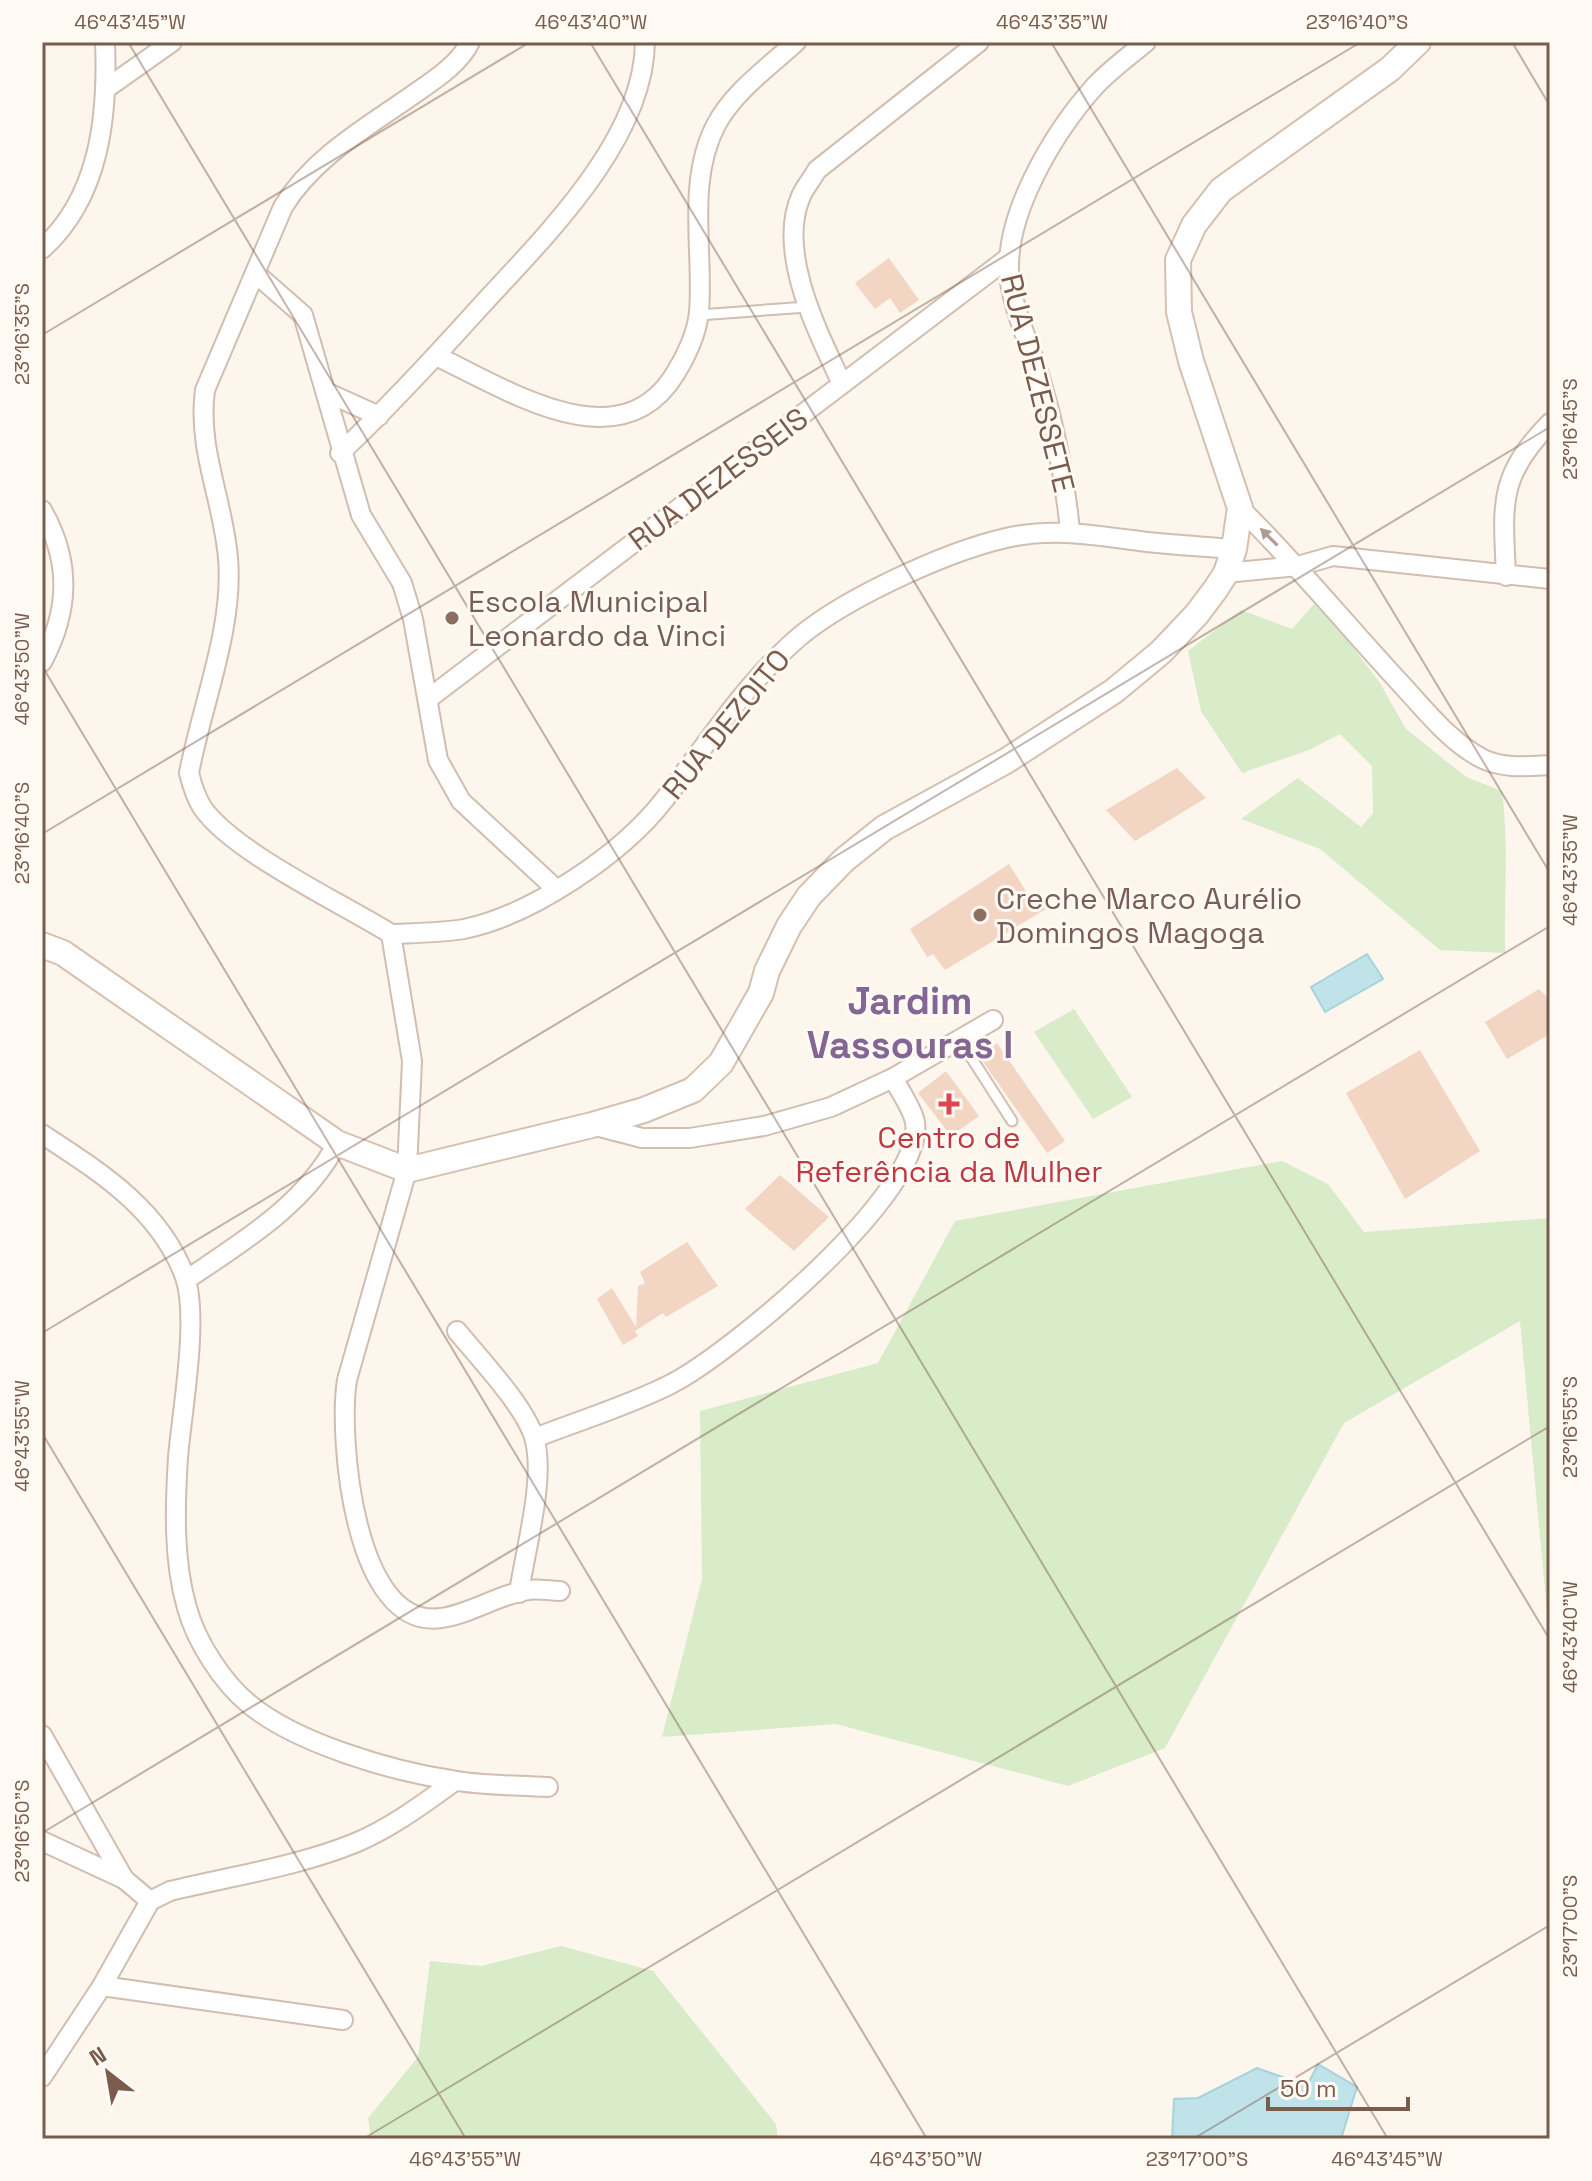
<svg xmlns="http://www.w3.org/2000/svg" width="1592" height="2181" font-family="'Space Grotesk',sans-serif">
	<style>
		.green { fill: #d8ecc9 }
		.water { fill: #bfe3e8; stroke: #a5d3da; stroke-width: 2 }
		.building { fill: #f3d5c3 }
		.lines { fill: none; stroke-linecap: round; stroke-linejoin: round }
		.lane-casing { stroke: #d1beb0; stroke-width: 13 }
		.street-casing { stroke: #d1beb0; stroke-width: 22 }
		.secondary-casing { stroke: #d6c0b0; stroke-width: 28 }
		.lane { stroke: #fff; stroke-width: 9 }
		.street { stroke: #fff; stroke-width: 18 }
		.secondary { stroke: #fff; stroke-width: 24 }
		.oneway { fill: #af9d94 }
		.ticks { fill: none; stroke: #7a5c4d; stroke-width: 2; stroke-opacity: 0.45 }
		.education-dot { fill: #8d6e63; stroke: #fffaf3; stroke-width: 3 }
		.health-dot { fill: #e0444e; stroke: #fffaf3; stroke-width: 3 }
		.labels { text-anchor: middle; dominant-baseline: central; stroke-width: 6; stroke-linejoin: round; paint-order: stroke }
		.street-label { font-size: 30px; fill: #7a5c4d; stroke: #fffaf3 }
		.education-label { font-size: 30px; fill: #785e54; stroke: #fffaf3; text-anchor: start }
		.health-label { font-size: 30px; fill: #be3a42; stroke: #fffaf3 }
		.district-label { font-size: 38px; font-weight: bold; fill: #846695; stroke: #fffaf3 }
		.neatline { fill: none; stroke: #7a5c4d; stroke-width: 3 }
		.ticks-label { font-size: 20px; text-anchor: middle; fill: #7a5c4d }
	</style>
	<rect width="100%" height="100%" fill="#fdf6ec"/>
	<g class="green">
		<path d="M1314,604L1346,638L1380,683L1406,729L1466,777L1502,791C1509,844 1504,899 1505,953L1440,950L1320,849L1241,819L1298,778L1361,827L1373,813L1372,766L1340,734L1309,750L1242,773L1201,711L1188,651L1241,610L1292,629Z"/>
		<polygon points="1074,1009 1132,1097 1093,1119 1034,1032"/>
		<polygon points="1282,1161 1328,1184 1364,1232 1550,1218 1550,1644 1520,1321 1344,1423 1165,1748 1068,1786 836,1724 662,1737 702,1579 700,1411 878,1363 955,1221"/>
		<polygon points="561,1946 653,1971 776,2124 778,2139 371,2139 368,2118 418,2057 430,1961 481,1966"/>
	</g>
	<g class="water">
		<polygon points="1367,954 1383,979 1325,1012 1311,987"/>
		<polygon points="1318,2064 1357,2087 1341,2139 1172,2139 1174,2099 1198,2098 1257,2068 1307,2086"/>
	</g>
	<g class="building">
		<polygon points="889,258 919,300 900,313 890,298 875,309 855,283"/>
		<polygon points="1177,768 1206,798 1135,841 1106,810"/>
		<polygon points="1009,864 1032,901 1039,896 1046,909 945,970 933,954 927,957 910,929"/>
		<polygon points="1539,989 1550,1000 1550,1034 1507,1059 1485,1022"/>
		<polygon points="997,1043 1065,1141 1047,1153 979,1056"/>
		<polygon points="1420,1050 1480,1151 1405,1199 1346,1093"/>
		<polygon points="946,1071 979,1116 951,1136 918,1093"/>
		<polygon points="780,1175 829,1217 794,1251 745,1209"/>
		<polygon points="687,1242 718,1286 666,1317 663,1313 635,1331 638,1336 623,1345 597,1299 612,1288 636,1327 638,1286 645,1283 640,1272"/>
	</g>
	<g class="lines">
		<defs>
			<g id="lane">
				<polyline points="699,315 807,307"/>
				<polyline points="960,1040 1012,1121"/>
			</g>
			<g id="street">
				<polyline points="107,88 172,42"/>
				<path d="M42,249C100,197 108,116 105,42"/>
				<polyline points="255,273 303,315 361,515 402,583 413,619 438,760 461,801 556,889"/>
				<path d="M436,356C505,388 619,465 675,374C686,357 697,333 699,312C704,252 686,182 716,125C733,92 769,67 796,42"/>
				<path d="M842,384C819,334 776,253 801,196C805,187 812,179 817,170L979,42"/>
				<polyline points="328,393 379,416"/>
				<path d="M340,453C389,407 435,357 480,307C543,238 644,141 645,42"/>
				<path d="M1240,508C1297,564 1347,626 1402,685C1426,711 1451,743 1483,759C1504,769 1528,766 1550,765"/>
				<path d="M42,510C71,561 70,610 42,662"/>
				<path d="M1070,531C1065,479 1056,431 1041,381C1032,349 1015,316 1010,282C1001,218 1054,132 1095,86C1110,70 1129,56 1146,42"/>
				<polyline points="1226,573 1298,566 1333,556 1550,579"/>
				<path d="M1506,576C1503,505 1497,477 1550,423"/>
				<polyline points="428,699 1008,258"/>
				<path d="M391,934C343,904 231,851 202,807C195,796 192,785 189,773C202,704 234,628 228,558C223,499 197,449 205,390L283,207C314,156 369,126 417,92C436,79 460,63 470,42"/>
				<path d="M391,934C415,933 440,933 464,929C532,915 622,854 664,800C704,748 741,690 790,645C835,602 945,552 1006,538C1049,528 1088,534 1132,540C1166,545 1200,546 1234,549"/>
				<path d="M391,934L412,1061L407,1170L347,1380C338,1437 354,1631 441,1618C471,1614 499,1594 529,1590C538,1588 550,1591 560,1591"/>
				<polyline points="592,1125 642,1138 690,1138 764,1126 831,1107 893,1078 993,1020"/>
				<path d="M42,1134C100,1172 160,1209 185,1277C199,1318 182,1411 178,1457C175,1506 173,1560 187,1608C196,1641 222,1682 249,1704C296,1743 391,1771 451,1780C483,1786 516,1785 548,1787"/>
				<path d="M186,1280C242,1242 306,1204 337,1143"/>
				<path d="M457,1331C478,1357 528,1409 535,1441C545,1482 525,1550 519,1593"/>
				<path d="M535,1438C580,1420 628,1406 671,1384C730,1354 926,1192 915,1122C912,1108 900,1091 893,1078"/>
				<polyline points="42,1735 124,1879 150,1901"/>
				<polyline points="42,1841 124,1879"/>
				<path d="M150,1901L170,1891C231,1876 296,1867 355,1843C391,1828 423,1804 455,1781"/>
				<polyline points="102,1986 343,2020"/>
				<polyline points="42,2077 102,1986 150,1901"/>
			</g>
			<polyline id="secondary" points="42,945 63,953 337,1143 407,1170 592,1125 644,1110 693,1090 721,1063 761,993 767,971 789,926 809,896 844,860 884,828 1006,761 1114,691 1161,652 1197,614 1215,590 1226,573 1234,549 1240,508 1191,361 1179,312 1178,260 1194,225 1221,190 1390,69 1418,42"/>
		</defs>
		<use href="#lane" class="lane-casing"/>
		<use href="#street" class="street-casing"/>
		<use href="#secondary" class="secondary-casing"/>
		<use href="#lane" class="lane"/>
		<use href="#street" class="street"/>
		<use href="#secondary" class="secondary"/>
	</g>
	<defs><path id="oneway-solid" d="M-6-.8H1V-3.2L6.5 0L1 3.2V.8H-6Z" transform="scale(2)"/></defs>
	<use class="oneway" href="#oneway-solid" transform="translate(1269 537) rotate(-135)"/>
	<path class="ticks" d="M128,42L1388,2139M590,42L1550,1640M1051,42L1550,873M1512,42L1550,106M42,335L530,42M42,666L927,2139M42,834L1361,42M42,1333L1550,427M42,1433L466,2139M42,1833L1550,926M363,2139L1550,1426M1193,2139L1550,1925"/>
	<g class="education-dot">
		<circle cx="452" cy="618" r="8"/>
		<circle cx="980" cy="915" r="8"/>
	</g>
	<path class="health-dot" d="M945 1092h8v8h8v8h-8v8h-8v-8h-8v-8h8z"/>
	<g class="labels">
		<g class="street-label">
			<text transform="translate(1038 383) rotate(76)">RUA DEZESSETE</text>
			<text transform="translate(718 479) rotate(-37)">RUA DEZESSEIS</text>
			<text transform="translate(726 724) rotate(-51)">RUA DEZOITO</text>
		</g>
		<g class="education-label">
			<text x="468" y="601">Escola Municipal<tspan x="468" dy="34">Leonardo da Vinci</tspan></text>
			<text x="996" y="898">Creche Marco Aurélio<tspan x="996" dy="34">Domingos Magoga</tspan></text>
		</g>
		<g class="health-label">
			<text x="949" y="1137">Centro de<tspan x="949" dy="34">Referência da Mulher</tspan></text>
		</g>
		<g class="district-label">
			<text x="910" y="1001">Jardim<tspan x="910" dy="44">Vassouras I</tspan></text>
		</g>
	</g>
	<rect width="1592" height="2181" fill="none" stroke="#fffaf3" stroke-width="88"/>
	<g transform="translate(108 2073) rotate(329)" stroke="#fffaf3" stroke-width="6" paint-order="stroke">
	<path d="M0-6L14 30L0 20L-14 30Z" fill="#7a5c4d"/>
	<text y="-12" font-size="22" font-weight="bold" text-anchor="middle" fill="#7a5c4d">N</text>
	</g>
	<path d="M1268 2097v12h140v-12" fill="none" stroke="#7a5c4d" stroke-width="4"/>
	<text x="1280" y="2097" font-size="24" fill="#7a5c4d" stroke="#fffaf3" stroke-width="6" paint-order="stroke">50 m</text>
	<rect x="44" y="44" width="1504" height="2093" class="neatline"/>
	<g class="ticks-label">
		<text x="130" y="29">46°43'45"W</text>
		<text x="591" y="29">46°43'40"W</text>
		<text x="1052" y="29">46°43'35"W</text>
		<text x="1357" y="29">23°16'40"S</text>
		<text transform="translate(22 334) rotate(-90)" y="7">23°16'35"S</text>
		<text transform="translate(1570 429) rotate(-90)" y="7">23°16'45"S</text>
		<text transform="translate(22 669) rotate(-90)" y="7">46°43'50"W</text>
		<text transform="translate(22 833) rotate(-90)" y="7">23°16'40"S</text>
		<text transform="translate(1570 870) rotate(-90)" y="7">46°43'35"W</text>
		<text transform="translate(1570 1427) rotate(-90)" y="7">23°16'55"S</text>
		<text transform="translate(22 1436) rotate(-90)" y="7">46°43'55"W</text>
		<text transform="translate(1570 1637) rotate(-90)" y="7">46°43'40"W</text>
		<text transform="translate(22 1831) rotate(-90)" y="7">23°16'50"S</text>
		<text transform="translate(1570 1926) rotate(-90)" y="7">23°17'00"S</text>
		<text x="465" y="2166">46°43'55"W</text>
		<text x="926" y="2166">46°43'50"W</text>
		<text x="1197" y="2166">23°17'00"S</text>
		<text x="1387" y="2166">46°43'45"W</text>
	</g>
</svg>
